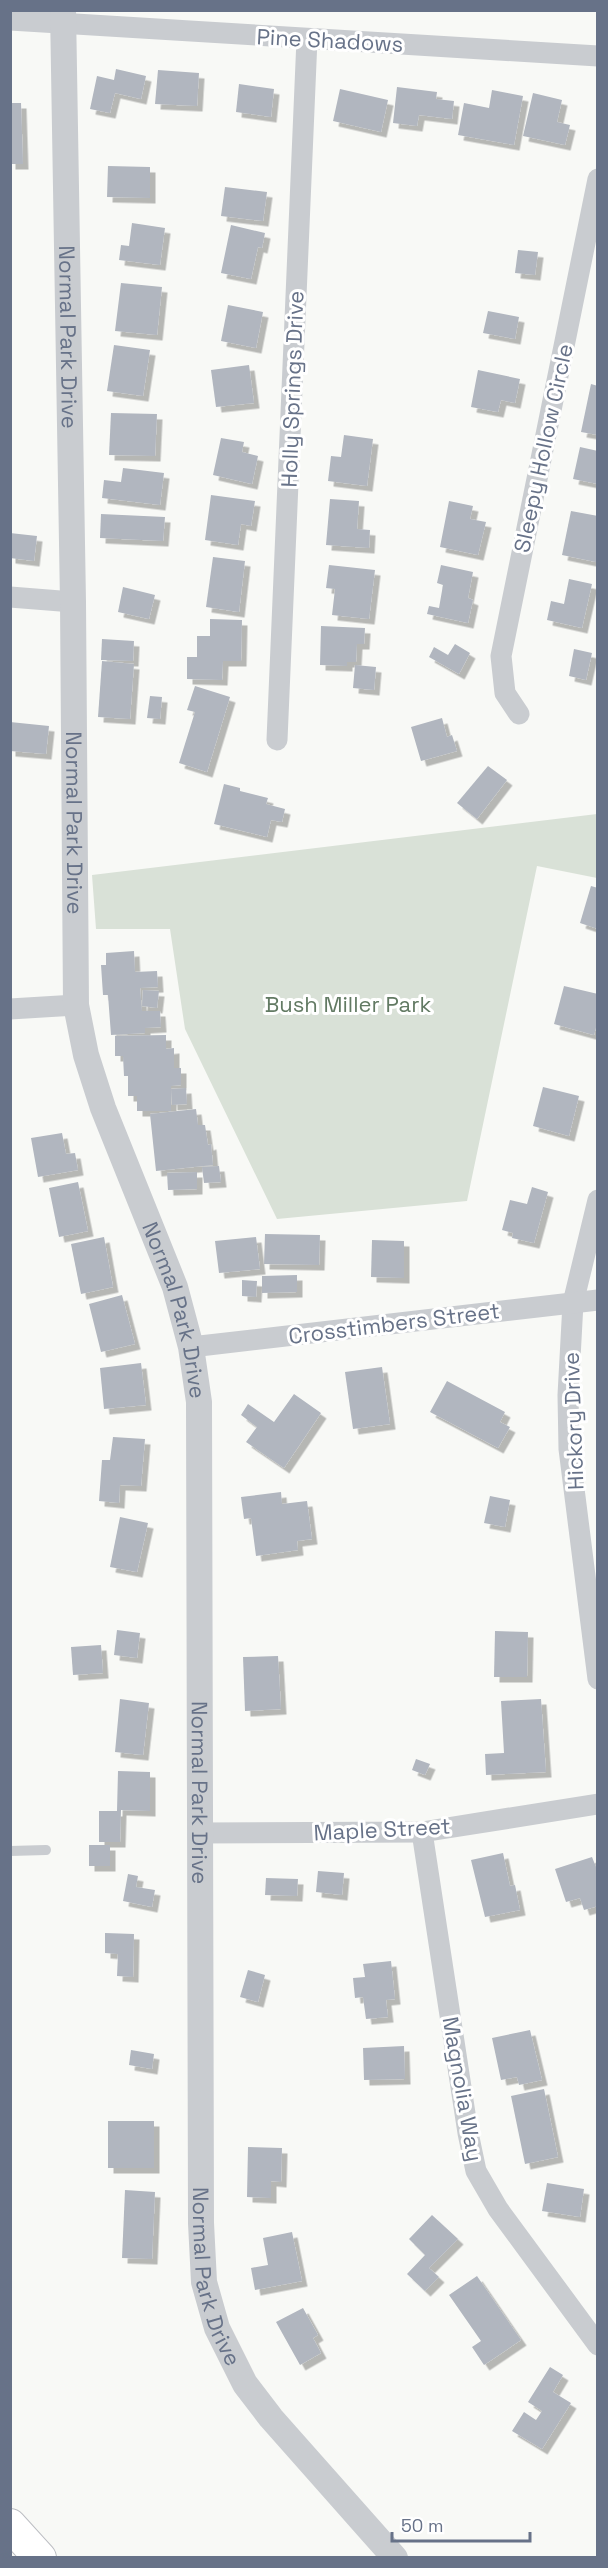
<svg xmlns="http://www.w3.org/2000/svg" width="608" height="2568" font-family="'Space Grotesk',sans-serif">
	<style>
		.green { fill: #d9e1d7 }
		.building { fill: #b1b6bf; filter: url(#shadow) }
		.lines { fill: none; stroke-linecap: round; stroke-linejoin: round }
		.primary-casing { stroke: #bcbec3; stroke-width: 34 }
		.service { stroke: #c9ccd0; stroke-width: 10 }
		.minor { stroke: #c9ccd0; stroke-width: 21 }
		.tertiary { stroke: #c9ccd0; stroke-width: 26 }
		.primary { stroke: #fff; stroke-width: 32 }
		.labels { text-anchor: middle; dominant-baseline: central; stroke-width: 6; stroke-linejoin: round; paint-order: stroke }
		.street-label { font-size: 22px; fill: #677288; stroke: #fff }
		.park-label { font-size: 22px; fill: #627a63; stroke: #fff }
	</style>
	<defs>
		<filter id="shadow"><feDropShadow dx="5.5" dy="5.5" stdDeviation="0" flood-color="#0004"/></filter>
	</defs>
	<rect width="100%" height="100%" fill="#f8f9f6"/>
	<polygon class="green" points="597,814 597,878 537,866 467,1201 277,1219 185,1029 170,929 96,929 92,875"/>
	<g class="building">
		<polygon points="116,69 146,76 141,99 115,93 110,113 90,109 97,76 114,80"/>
		<polygon points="158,70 199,73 197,106 155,104"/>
		<polygon points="239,84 274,89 271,117 236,112"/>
		<polygon points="397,87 437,92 436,99 454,101 452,119 419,115 417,126 393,123"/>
		<polygon points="340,89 388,100 381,132 333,121"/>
		<polygon points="492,90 523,96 514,145 458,135 464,103 489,108"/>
		<polygon points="533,93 562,100 557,122 570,125 565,145 523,136"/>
		<polygon points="10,103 21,103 23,164 10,164"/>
		<polygon points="108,166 150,167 150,198 107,197"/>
		<polygon points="225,187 267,192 263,221 221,216"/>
		<polygon points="132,223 165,228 160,265 119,260 121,245 129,246"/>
		<polygon points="231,225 265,233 262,248 258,247 251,279 221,273"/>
		<polygon points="518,250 538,252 535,275 515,273"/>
		<polygon points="121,283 162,287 157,335 115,331"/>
		<polygon points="228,305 263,312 256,348 221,341"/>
		<polygon points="488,311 519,317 515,339 483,333"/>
		<polygon points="114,345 150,350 143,396 107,391"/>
		<polygon points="249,365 254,403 216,407 211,370"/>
		<polygon points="478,370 520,379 515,403 501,400 498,412 471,407"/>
		<polygon points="591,384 598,386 598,435 581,432"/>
		<polygon points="111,413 157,414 155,456 109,455"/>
		<polygon points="344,435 373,439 367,486 328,481 331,456 341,457"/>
		<polygon points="221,438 244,442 242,452 258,456 252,484 213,475"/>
		<polygon points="580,447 598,451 598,484 573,479"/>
		<polygon points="123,468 164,473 160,505 102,498 104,480 121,482"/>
		<polygon points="211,495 255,501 251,526 241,524 238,545 205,540"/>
		<polygon points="330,499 359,501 357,529 370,530 369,548 326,545"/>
		<polygon points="449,501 473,506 470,519 486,522 478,555 440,547"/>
		<polygon points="571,511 598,516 596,562 562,555"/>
		<polygon points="101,514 165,517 163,541 100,538"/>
		<polygon points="10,533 37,536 34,561 10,558"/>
		<polygon points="213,557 245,561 239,612 206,607"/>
		<polygon points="329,565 375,570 369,619 332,615 335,589 326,588"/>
		<polygon points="441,565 473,572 468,598 473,600 468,623 427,614 429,606 439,608 443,585 437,583"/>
		<polygon points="569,579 592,584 582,628 547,620 551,601 564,604"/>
		<polygon points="123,587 155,595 149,619 118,612"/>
		<polygon points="210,619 242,620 241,661 223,661 222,680 187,679 187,657 197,657 197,636 210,636"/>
		<polygon points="321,626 365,628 364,644 357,644 356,662 347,662 347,666 320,665"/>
		<polygon points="102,639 134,641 133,661 101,660"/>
		<polygon points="455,644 470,653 459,674 429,657 434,647 448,655"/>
		<polygon points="574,649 592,653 586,680 569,676"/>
		<polygon points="102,661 134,664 130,719 98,717"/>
		<polygon points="355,665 376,667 374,690 353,688"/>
		<polygon points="195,686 230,697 207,772 179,763 195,712 187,710"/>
		<polygon points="150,696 162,697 160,719 147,718"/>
		<polygon points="442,718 447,737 452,735 457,751 421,761 411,727"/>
		<polygon points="10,722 49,726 46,754 10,751"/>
		<polygon points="488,766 507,780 477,819 457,803"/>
		<polygon points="224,784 240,788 240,791 268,798 266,804 285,809 282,822 271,820 267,837 214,824"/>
		<polygon points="591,886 598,888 598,929 580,923"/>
		<polygon points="134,951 135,972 157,971 158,987 140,988 142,1011 160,1011 161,1027 145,1028 145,1033 111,1035 108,995 103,995 101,965 106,965 106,953"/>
		<polygon points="564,986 598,994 598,1020 594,1035 554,1024"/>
		<polygon points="143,990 159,991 157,1008 142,1006"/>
		<polygon points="166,1035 166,1049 174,1048 174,1068 181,1068 181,1085 171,1086 171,1111 137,1111 137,1096 128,1096 128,1076 124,1076 123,1056 115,1056 115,1036"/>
		<polygon points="543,1087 579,1096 569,1136 533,1126"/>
		<polygon points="186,1088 187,1104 172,1105 171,1089"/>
		<polygon points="196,1109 198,1125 205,1125 208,1145 211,1144 213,1165 156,1171 150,1114"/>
		<polygon points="62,1133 66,1154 75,1153 78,1170 38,1177 31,1138"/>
		<polygon points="219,1166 221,1182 204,1183 202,1167"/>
		<polygon points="197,1172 197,1189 168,1190 167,1173"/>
		<polygon points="78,1182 88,1231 59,1237 49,1188"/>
		<polygon points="532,1187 548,1192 534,1243 512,1238 513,1233 502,1230 510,1200 527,1204"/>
		<polygon points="265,1234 320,1235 319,1265 264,1264"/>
		<polygon points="104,1237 113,1287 81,1294 71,1244"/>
		<polygon points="256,1237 260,1269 219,1273 215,1241"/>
		<polygon points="372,1240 404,1241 404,1278 371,1277"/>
		<polygon points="297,1275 297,1292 262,1293 262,1276"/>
		<polygon points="242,1280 257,1281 256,1297 242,1296"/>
		<polygon points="122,1295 135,1344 101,1352 89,1304"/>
		<polygon points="141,1363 146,1405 104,1409 100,1368"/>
		<polygon points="382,1367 390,1424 353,1429 345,1372"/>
		<polygon points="447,1381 505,1412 500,1422 510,1427 498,1448 430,1412"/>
		<polygon points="294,1394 321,1413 284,1468 246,1442 257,1427 241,1415 248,1404 274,1422"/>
		<polygon points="113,1437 145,1439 141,1486 120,1485 119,1503 99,1501 102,1460 110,1460"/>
		<polygon points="281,1492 282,1504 307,1501 312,1539 297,1541 298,1550 256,1556 251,1518 244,1519 241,1497"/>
		<polygon points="490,1496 510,1500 505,1527 484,1523"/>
		<polygon points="120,1517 148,1523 137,1572 110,1567"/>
		<polygon points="117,1630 140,1633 137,1658 114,1655"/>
		<polygon points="495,1631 528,1632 527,1677 494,1677"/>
		<polygon points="101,1645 103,1673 73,1675 71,1647"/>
		<polygon points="278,1656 281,1709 245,1711 243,1657"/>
		<polygon points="120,1699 149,1703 143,1755 115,1752"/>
		<polygon points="541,1699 546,1772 486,1775 485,1754 504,1753 501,1701"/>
		<polygon points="416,1759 430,1764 425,1775 412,1770"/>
		<polygon points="118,1771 150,1772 150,1811 121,1810 120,1842 99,1842 99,1811 117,1811"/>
		<rect x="89" y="1845" width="21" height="21"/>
		<polygon points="503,1853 510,1886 515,1885 520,1910 485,1917 471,1860"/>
		<polygon points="592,1857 598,1872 598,1906 584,1910 580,1898 566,1902 555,1869"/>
		<polygon points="318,1871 344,1873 342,1895 316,1892"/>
		<polygon points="128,1874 138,1876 136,1887 155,1890 152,1907 123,1901"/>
		<polygon points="266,1878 298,1879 297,1896 265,1895"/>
		<polygon points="105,1933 134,1934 133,1977 117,1976 118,1954 105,1953"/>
		<polygon points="391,1961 395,1999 386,2000 388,2017 366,2019 363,1997 355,1998 353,1978 365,1977 363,1964"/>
		<polygon points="248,1970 265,1975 258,2002 240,1997"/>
		<polygon points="530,2030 542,2080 519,2085 517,2077 501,2080 492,2038"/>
		<polygon points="404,2046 405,2079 364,2080 363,2048"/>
		<polygon points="131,2050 154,2054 152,2069 129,2065"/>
		<polygon points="544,2089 558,2157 525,2164 511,2096"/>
		<rect x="108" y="2121" width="46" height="47"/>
		<polygon points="248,2147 282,2148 281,2182 271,2181 271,2198 247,2197"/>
		<polygon points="547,2183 584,2189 580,2217 542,2211"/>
		<polygon points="125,2190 155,2192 152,2259 122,2258"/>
		<polygon points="432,2215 458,2239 429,2268 439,2277 425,2291 407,2274 425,2255 409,2239"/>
		<polygon points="292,2232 302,2281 255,2290 251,2268 268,2265 263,2238"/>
		<polygon points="477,2276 521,2340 484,2365 472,2347 481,2341 449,2295"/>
		<polygon points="303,2308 318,2335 313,2338 321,2353 300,2365 276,2322"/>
		<polygon points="550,2367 563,2375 553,2392 571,2403 542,2449 512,2431 524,2412 536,2420 542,2411 528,2402"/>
	</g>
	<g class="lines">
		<defs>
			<polyline id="primary" points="10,2525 40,2558"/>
		</defs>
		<use href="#primary" class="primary-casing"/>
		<polyline class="service" points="10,1851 46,1850"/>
		<g class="minor">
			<polyline points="10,20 598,56"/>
			<polyline points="10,597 73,602"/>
			<polyline points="519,714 505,693 501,656 598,179"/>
			<polyline points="277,740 307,39"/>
			<polyline points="10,1009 76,1005"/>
			<polyline points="598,1200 573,1303 568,1395 569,1449 598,1679"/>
			<polyline points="191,1347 598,1300"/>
			<polyline points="422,1832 468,2133 476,2171 498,2209 598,2345"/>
			<polyline points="200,1833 422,1832 598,1804"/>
		</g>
		<path class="tertiary" id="s1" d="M63,10L73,602L76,1005L86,1055L103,1108L175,1287L191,1347L199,1402L201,2223L204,2282L217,2328L245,2384L271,2418L395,2558"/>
		<use href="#primary" class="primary"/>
	</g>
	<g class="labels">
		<g class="street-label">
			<text transform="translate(330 40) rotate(3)">Pine Shadows</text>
			<text stroke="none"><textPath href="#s1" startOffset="327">Normal Park Drive</textPath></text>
			<text transform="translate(292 389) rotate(-88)">Holly Springs Drive</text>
			<text transform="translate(543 448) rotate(-78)">Sleepy Hollow Circle</text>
			<text stroke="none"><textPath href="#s1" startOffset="813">Normal Park Drive</textPath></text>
			<text stroke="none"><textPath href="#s1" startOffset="1317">Normal Park Drive</textPath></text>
			<text transform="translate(394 1323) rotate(-7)">Crosstimbers Street</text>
			<text transform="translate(573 1421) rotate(-92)">Hickory Drive</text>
			<text stroke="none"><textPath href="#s1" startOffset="1803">Normal Park Drive</textPath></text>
			<text transform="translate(382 1829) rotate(-3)">Maple Street</text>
			<text transform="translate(463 2089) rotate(80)">Magnolia Way</text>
			<text stroke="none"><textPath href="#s1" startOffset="2289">Normal Park Drive</textPath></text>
		</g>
		<g class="park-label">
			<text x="348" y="1004">Bush Miller Park</text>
		</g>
	</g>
	<rect width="608" height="2568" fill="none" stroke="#677288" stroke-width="24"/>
	<path d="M392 2532v9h138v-9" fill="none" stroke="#677288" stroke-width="3"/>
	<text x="401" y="2532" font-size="18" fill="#677288" stroke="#ffffff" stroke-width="4.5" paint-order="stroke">50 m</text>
</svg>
